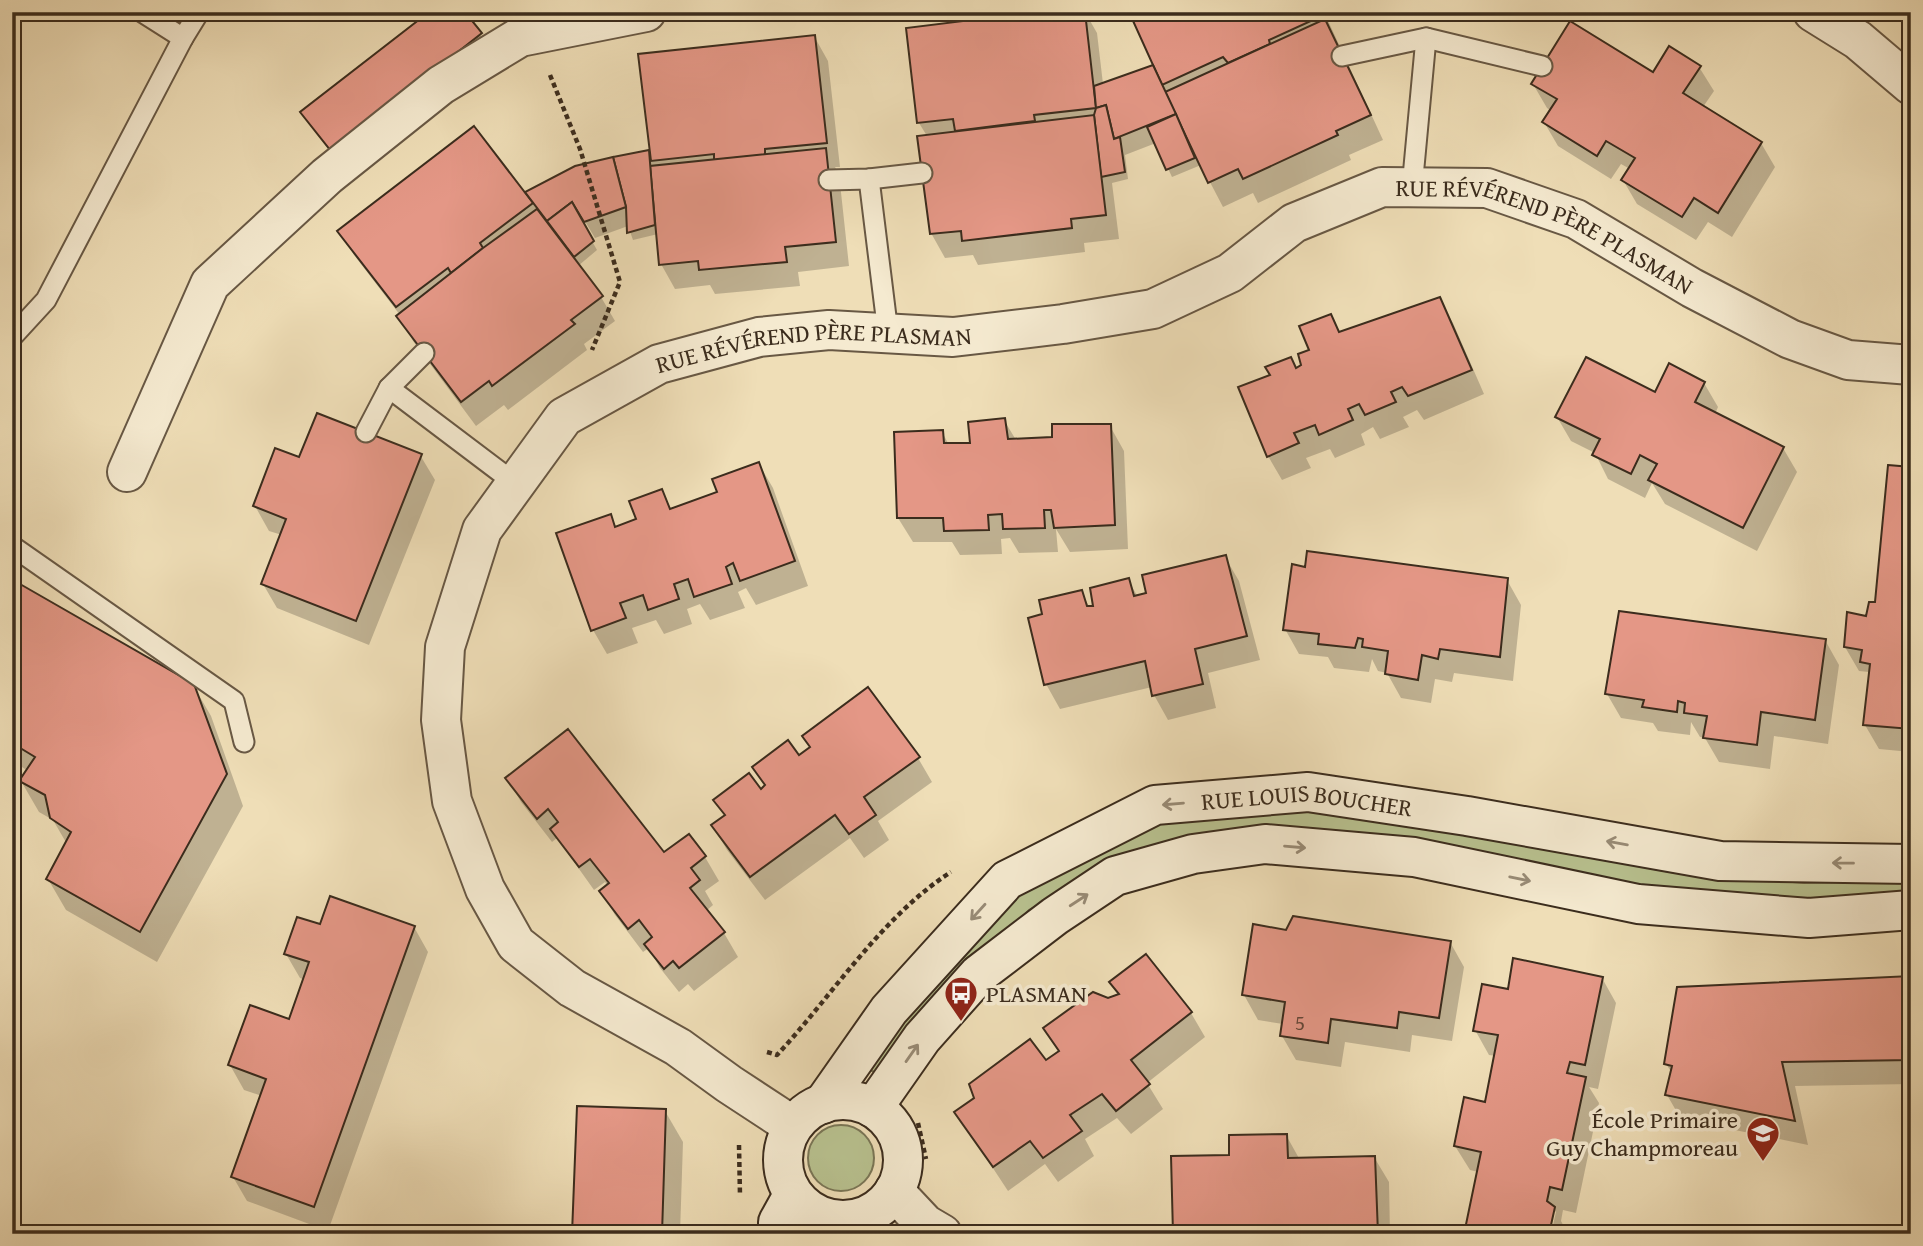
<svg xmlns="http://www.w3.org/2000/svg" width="1923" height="1246" font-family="'Gentium Book Plus',serif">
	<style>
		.green { fill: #b8c18f; stroke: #7a7656; stroke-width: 2 }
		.shadow { fill: #0003 }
		.building { fill: #e49786; stroke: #3b2c1d; stroke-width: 2 }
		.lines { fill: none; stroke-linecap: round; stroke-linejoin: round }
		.service-casing { stroke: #685844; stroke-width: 23 }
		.minor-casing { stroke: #685844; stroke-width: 42 }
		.secondary-casing { stroke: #3b2c1d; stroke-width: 42 }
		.path { stroke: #3b2c1d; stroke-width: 4.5; stroke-dasharray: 5 3.5; stroke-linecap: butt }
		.service { stroke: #f5ead0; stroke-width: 19 }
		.minor { stroke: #f5ead0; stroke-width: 38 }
		.secondary { stroke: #f5ead0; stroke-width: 38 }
		.oneway { stroke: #988b76 }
		.labels { text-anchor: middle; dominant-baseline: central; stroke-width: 7; stroke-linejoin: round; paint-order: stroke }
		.number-label { font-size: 21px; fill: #654737 }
		.street-label { font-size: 24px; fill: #3b2c1d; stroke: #f5ead0 }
		.poi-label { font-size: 24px; fill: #3b2c1d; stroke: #f5ead0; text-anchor: start }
	</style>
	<rect width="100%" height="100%" fill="#efdeb7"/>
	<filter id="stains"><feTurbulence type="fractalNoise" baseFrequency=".00286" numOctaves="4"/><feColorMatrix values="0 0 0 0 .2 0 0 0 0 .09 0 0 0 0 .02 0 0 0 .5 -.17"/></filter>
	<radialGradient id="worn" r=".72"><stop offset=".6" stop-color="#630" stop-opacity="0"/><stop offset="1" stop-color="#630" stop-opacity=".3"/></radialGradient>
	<g class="green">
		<polygon points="1295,810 1423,825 1670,872 1804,883 1911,880 1911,897 1815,900 1131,852 1029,910 955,990 887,1076 863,1068 1016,891 1167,821"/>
		<circle cx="841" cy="1158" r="33"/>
	</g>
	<g class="shadow">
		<polygon points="463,12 485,42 337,158"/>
		<polygon points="1051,12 1085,12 1097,33 1103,84 1160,75 1131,12 1324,12 1383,140 1349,155 1351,160 1258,203 1253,193 1223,207 1201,165 1172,177 1156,143 1125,155 1128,179 1112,183 1119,239 1084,243 1085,252 978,265 973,255 945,258 931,233 927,136 919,123 908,29"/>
		<polygon points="814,36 828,61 840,167 835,167 839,174 849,266 798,272 800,286 715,294 710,285 675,289 661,264 658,234 633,240 628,226 595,238 583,218 580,220 597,250 578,266 601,297 615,321 584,344 587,350 508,410 504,405 476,426 413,341 400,315 354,255 340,231 524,194 576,168 651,151"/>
		<polygon points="1699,67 1714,91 1703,107 1761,143 1775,167 1732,237 1708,222 1696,240 1637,204 1623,180 1630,169 1621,164 1611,179 1558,146 1544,122 1551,111 1547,108 1533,84 1654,74"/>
		<polygon points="1439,299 1453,323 1484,394 1424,420 1417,410 1403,417 1409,427 1380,439 1373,427 1361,434 1365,445 1335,458 1330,449 1306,458 1311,468 1282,480 1268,456 1297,370 1303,366 1330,316 1340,334"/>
		<polygon points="1704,383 1718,407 1715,414 1783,448 1797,472 1757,551 1665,504 1652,483 1645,498 1608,479 1595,453 1571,441 1557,417"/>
		<polygon points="1004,420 1016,440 1054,438 1110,426 1124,451 1128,549 1070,552 1056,529 1058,552 1019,553 1010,538 1001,539 1002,554 960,555 952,542 913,542 898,518 942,432 949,445 972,445"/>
		<polygon points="420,455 435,480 369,645 277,608 263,584 282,535 269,531 255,506"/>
		<polygon points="759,464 773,488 808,586 756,605 746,588 738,592 745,608 710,620 700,604 687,609 692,624 664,634 656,620 632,628 638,643 607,654 593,630 610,516 617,528 638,520 661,491 672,510 719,493"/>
		<polygon points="1911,469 1911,752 1879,749 1865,725 1870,675 1869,672 1859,671 1845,647 1877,603"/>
		<polygon points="1225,557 1239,581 1260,660 1208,673 1216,708 1168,720 1154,695 1152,687 1060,709 1046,684 1044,616 1081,592 1090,608 1095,607 1128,580 1138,597"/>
		<polygon points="1507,580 1521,605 1513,681 1454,673 1452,682 1435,679 1431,703 1401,698 1387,673 1378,671 1372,659 1369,672 1334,668 1328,657 1299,654 1285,629"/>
		<polygon points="13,583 193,685 211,716 243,806 157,962 66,910 48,879 67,844 53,820 39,812 21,781 28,771 22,767 12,751"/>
		<polygon points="1825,640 1839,665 1828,744 1774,736 1770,769 1719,762 1705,738 1700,737 1691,722 1690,735 1658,731 1653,723 1621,718 1607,694"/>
		<polygon points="811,749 918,758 932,782 878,821 889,840 864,858 850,838 765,900 727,850 713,826 725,817 715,800 760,791 766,787 754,767 799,757"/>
		<polygon points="507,778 664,855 688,836 705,857 719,881 705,891 713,905 706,911 724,933 738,957 694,991 688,984 679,992 660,968 649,948 643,952 615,915 601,891 608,886 605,882 594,890 557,838 552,842 521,802"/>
		<polygon points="321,926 414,927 428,952 328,1231 247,1201 233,1177 262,1096 244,1090 230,1065 290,1021 305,980 300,978 286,954"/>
		<polygon points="1287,932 1450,942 1464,967 1452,1041 1412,1035 1410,1052 1345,1042 1341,1067 1296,1060 1282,1036 1283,1024 1258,1020 1244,995"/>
		<polygon points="1911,977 1911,1084 1795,1086 1808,1145 1681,1119 1667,1095 1672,1073 1666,1064"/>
		<polygon points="1602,978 1616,1003 1598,1089 1589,1087 1599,1103 1576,1213 1563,1210 1561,1221 1568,1234 1551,1234 1556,1212 1553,1209 1478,1172 1470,1170 1455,1146 1486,1104 1496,1056 1489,1055 1475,1030 1509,991"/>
		<polygon points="1112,982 1191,1013 1205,1037 1147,1083 1163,1109 1131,1134 1117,1118 1085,1139 1094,1156 1058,1182 1045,1164 1008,1191 956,1112 1059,1053 1046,1029 1119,996"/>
		<polygon points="665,1111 683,1142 680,1234 574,1234"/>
		<polygon points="1286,1135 1300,1160 1374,1157 1389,1182 1390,1234 1175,1234 1231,1156"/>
		<polygon points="1727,1228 1742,1234 1727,1234"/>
	</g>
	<g class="building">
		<polygon points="429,12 465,12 482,33 331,151 300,112"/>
		<polygon points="1036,12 1085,12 1096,108 1034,115 1035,121 955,131 953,119 917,123 906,28"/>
		<polygon points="1129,12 1323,12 1324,15 1269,40 1270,44 1228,63 1223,57 1162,85"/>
		<polygon points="1325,19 1371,115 1336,131 1338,135 1243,179 1238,169 1208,183 1165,92"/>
		<polygon points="1570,21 1653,72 1669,46 1701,66 1683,93 1762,142 1718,213 1694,198 1682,217 1621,180 1635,158 1606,141 1597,156 1542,122 1557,99 1531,84"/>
		<polygon points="815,35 827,143 765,149 765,155 714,160 714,154 651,161 638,54"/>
		<polygon points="1153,65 1176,114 1114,139 1106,105 1096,108 1094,86"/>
		<polygon points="1106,105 1114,139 1120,137 1125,172 1101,177 1094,115 1096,108"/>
		<polygon points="1176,114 1195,158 1166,170 1147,127"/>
		<polygon points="1094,115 1106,215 1071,219 1072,228 962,241 961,231 930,234 917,136"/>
		<polygon points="474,126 533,203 480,243 483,248 451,273 448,268 396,307 337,231"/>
		<polygon points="826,148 836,242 785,247 787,262 699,270 698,261 659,265 650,166"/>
		<polygon points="649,150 655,225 627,233 626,207 613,157"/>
		<polygon points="613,157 626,207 584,222 572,202 547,221 525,192 575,166"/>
		<polygon points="572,202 594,241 574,257 547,221"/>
		<polygon points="537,209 603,296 571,320 575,324 492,386 489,381 461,402 396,316 483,248"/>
		<polygon points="1440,297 1472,370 1408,396 1402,387 1391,392 1396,402 1365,415 1359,404 1348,409 1353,420 1319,435 1315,425 1294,433 1299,443 1267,457 1238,387 1270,375 1265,367 1291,357 1296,368 1301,365 1298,354 1309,350 1299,326 1331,314 1339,332"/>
		<polygon points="1586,357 1655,392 1669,363 1705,382 1695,402 1784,447 1743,528 1648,480 1657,464 1640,455 1631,474 1592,455 1600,439 1555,417"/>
		<polygon points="317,413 422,454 356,621 261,584 286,519 253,506 275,448 299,457"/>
		<polygon points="1005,418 1008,439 1052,437 1052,424 1111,424 1115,525 1054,528 1051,510 1044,510 1045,528 1003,529 1002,514 988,515 989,530 944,531 943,518 897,518 894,432 943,430 944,443 970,443 968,422"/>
		<polygon points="759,462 795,561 740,581 733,563 726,567 732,584 694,597 688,579 674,584 679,599 648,610 643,595 620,603 626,618 591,631 556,533 611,514 615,527 636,519 629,501 662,489 670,509 717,492 712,479"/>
		<polygon points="1888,465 1911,467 1911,729 1863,725 1870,664 1860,662 1862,650 1844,647 1847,612 1866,616 1869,602 1875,602"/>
		<polygon points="1307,551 1508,578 1500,657 1440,649 1438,659 1422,655 1418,680 1385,674 1388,651 1362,647 1363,639 1358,638 1355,648 1318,644 1319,634 1283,630 1292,564 1305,567"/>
		<polygon points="1226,555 1247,636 1195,649 1203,684 1152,696 1145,661 1044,685 1028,618 1042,614 1039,600 1082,590 1087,606 1093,606 1090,588 1129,578 1134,596 1146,593 1142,575"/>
		<polygon points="13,580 194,684 227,774 140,932 46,879 71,832 50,818 45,795 19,781 35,757 12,743"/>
		<polygon points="1619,611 1826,639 1815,720 1761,712 1757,745 1703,738 1707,716 1684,713 1685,703 1678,701 1677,712 1642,707 1644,700 1605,694"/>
		<polygon points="868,687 920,757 864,797 876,815 849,834 835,815 750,877 711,825 725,815 713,800 749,773 761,789 765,785 752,767 788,740 799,755 810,747 802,736"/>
		<polygon points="568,729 664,852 689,834 706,856 691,868 700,880 690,888 725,932 679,968 673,961 664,969 644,944 652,937 639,920 628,929 599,891 609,883 590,859 579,867 550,829 558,822 548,809 537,819 505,778"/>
		<polygon points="330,896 415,926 314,1207 231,1177 266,1079 228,1065 250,1005 289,1019 309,962 284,954 297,917 320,924"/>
		<polygon points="1293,916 1451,941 1439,1018 1399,1012 1397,1028 1331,1019 1328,1043 1280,1036 1285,1002 1242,995 1253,924 1286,930"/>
		<polygon points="1146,954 1192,1012 1131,1060 1150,1084 1116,1111 1102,1094 1070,1115 1082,1131 1043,1158 1030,1141 993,1167 954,1112 974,1098 969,1084 1030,1039 1046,1060 1059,1051 1043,1028 1093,992 1108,998 1119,994 1109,982"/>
		<polygon points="1513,958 1603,977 1585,1065 1570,1062 1567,1073 1586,1077 1562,1190 1550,1187 1547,1201 1555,1207 1549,1234 1464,1234 1481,1152 1454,1146 1464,1097 1485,1102 1498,1035 1473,1031 1482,984 1508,989"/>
		<polygon points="1911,976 1911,1060 1782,1062 1795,1121 1665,1095 1672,1066 1664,1064 1677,987"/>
		<polygon points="577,1106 666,1109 662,1234 572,1234"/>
		<polygon points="1287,1134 1288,1158 1375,1156 1378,1234 1334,1234 1334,1229 1290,1230 1290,1234 1173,1234 1171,1156 1229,1155 1229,1135"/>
		<polygon points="322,1227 323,1234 231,1234"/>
	</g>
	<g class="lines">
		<defs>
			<g id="service">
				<polyline points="142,12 183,38"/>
				<polyline points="1342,56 1426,38 1542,66"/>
				<polyline points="869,179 888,333"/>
				<polyline points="829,180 869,179 922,173"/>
				<polyline points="1412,188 1426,38"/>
				<polyline points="12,337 46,300 183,38 199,12"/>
				<polyline points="389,388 516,484"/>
				<polyline points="366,432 389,388 424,353"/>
				<polyline points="12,546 234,701 244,742"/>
			</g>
			<g id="minor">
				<polyline points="1813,12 1858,40 1911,85"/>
				<polyline points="127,472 210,284 327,176 441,85 520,37 646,12"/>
				<path id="s1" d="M793,1126L729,1084L678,1047L572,988L516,944L485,889L452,801L441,720L445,647L482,530L564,417L659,364L759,337L829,330L953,337L1063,324L1153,309L1230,273L1294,223L1382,187L1487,188L1576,219L1692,288L1790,339L1848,360L1911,365"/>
				<polyline points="894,1191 925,1224 942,1234"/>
			</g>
			<g id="secondary">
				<circle cx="843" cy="1160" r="60"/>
				<path id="s2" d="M823,1104L889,1010L1007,880L1155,805L1308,792L1467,816L1720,861L1911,864"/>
				<polyline points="873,1108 922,1038 979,974 1055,916 1115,876 1193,854 1265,844 1414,857 1638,904 1809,918 1911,910"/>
				<polyline points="778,1234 778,1222 793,1195"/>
			</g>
		</defs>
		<use href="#service" class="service-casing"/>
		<use href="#minor" class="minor-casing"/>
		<use href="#secondary" class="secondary-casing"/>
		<g class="path">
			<polyline points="550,75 580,149 620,282 592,350"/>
			<path d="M767,1052L777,1055C832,996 882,916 951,872"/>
			<polyline points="918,1123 926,1159"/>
			<polyline points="739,1145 740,1196"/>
		</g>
		<use href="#service" class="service"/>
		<use href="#minor" class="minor"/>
		<use href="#secondary" class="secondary"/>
	</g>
	<defs><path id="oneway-shaft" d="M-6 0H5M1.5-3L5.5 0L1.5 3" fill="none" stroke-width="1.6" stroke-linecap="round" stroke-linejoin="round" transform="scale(1.75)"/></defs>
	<g class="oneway">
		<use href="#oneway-shaft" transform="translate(1173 804) rotate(175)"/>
		<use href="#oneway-shaft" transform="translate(1617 843) rotate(-170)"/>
		<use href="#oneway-shaft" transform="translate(1295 847) rotate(5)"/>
		<use href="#oneway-shaft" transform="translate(1843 863) rotate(-179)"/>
		<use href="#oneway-shaft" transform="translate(1520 879) rotate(12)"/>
		<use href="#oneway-shaft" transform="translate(1079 900) rotate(-33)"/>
		<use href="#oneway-shaft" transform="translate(978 912) rotate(132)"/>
		<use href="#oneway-shaft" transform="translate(912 1053) rotate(-55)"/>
	</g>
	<defs>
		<symbol id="bus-pin" viewBox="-11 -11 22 30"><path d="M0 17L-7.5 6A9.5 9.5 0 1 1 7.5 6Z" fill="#8f2418" stroke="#f5ead0"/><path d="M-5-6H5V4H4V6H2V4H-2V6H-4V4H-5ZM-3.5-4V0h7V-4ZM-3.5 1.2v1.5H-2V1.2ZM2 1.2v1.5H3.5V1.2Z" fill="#fff"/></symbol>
		<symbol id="school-pin" viewBox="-11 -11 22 30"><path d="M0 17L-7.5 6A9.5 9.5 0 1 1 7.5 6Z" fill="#8f2418" stroke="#f5ead0"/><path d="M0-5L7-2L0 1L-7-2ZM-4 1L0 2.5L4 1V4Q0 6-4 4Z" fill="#fff"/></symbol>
	</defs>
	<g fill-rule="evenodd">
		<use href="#bus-pin" x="942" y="974" width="38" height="52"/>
		<use href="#school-pin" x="1744" y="1114" width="38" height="52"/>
	</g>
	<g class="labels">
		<g class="number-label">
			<text x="1300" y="1022">5</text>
		</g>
		<g class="street-label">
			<text stroke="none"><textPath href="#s1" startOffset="1950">RUE RÉVÉREND PÈRE PLASMAN</textPath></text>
			<text stroke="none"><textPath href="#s1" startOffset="1172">RUE RÉVÉREND PÈRE PLASMAN</textPath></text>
			<text stroke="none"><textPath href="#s2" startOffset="609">RUE LOUIS BOUCHER</textPath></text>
		</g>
		<g class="poi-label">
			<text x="986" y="993">PLASMAN</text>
			<text x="1738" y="1119" text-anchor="end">École Primaire<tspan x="1738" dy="28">Guy Champmoreau</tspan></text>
		</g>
	</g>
	<rect width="1923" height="1246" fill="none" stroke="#efdeb7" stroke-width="42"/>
	<rect x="14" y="14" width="1895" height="1218" fill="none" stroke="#3b2c1d" stroke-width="3.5"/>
	<rect x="21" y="21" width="1881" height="1204" fill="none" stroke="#3b2c1d" stroke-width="2"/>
	<rect width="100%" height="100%" filter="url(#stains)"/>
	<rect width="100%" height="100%" fill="url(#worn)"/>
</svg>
